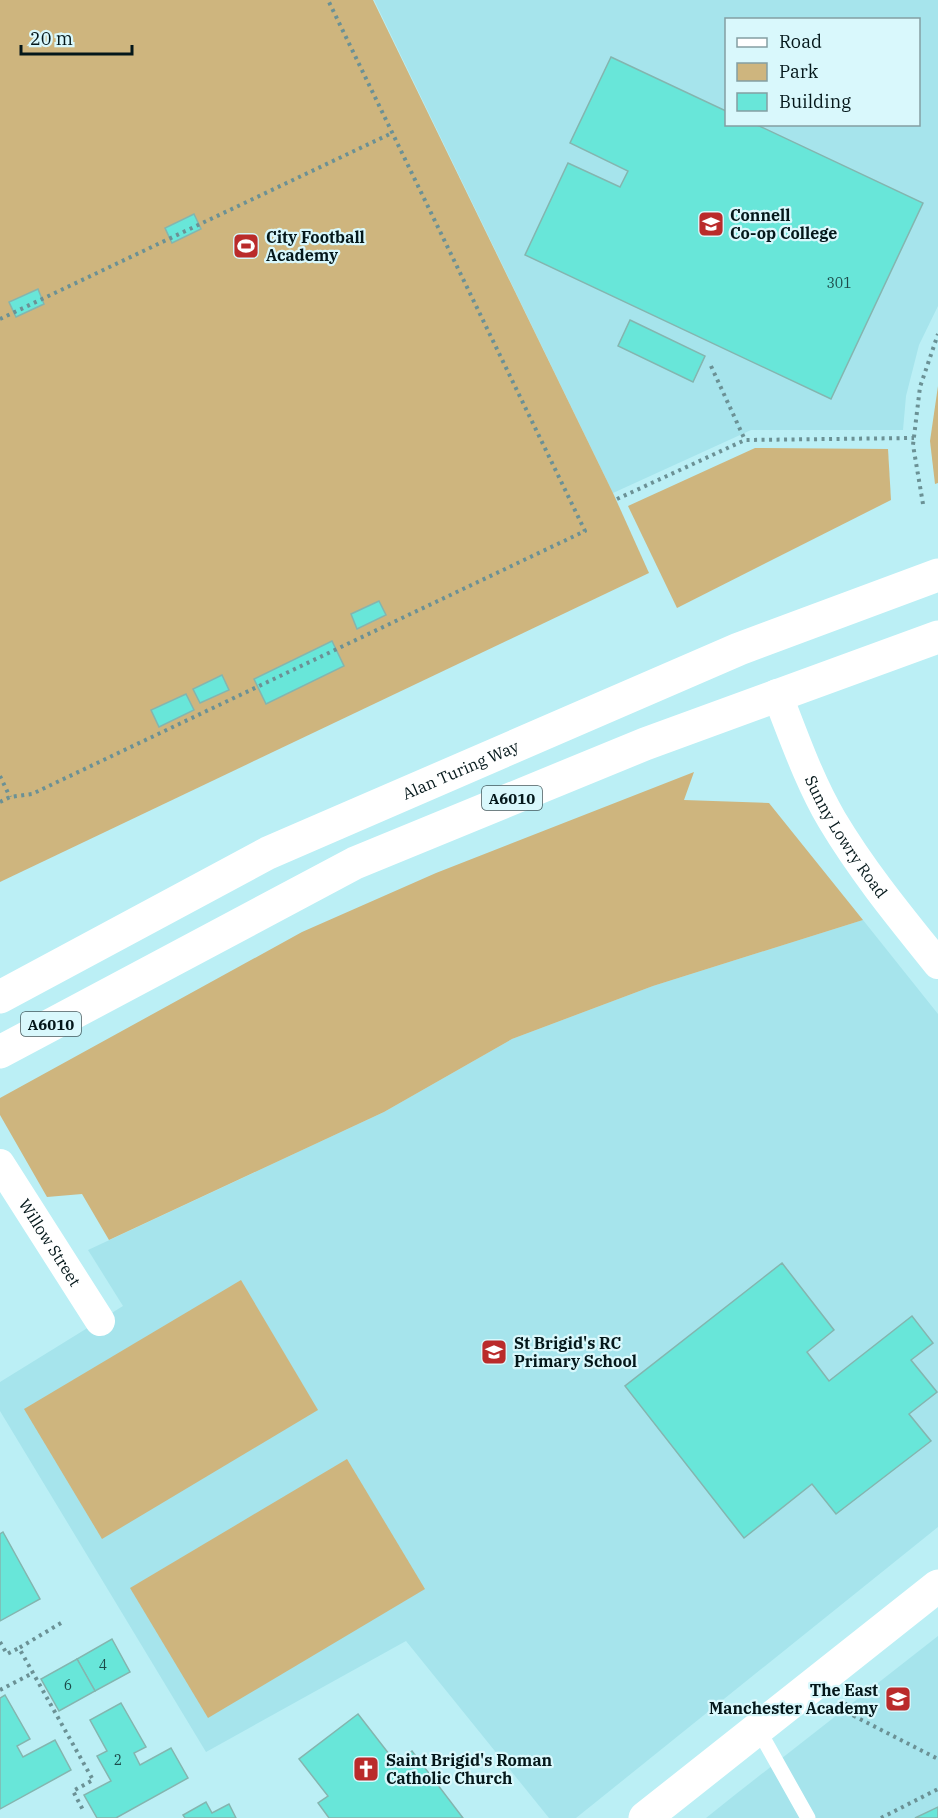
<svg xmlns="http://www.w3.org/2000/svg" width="938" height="1818" font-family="'IBM Plex Serif',serif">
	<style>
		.built { fill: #a6e4ec; fill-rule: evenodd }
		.green { fill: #ceb57e }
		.building { fill: #68e6d9; stroke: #84b5af; stroke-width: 1.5 }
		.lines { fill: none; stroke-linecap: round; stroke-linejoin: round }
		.path { stroke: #6b9195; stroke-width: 4; stroke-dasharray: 3 4.5; stroke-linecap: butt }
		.service { stroke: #fff; stroke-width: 15 }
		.minor { stroke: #fff; stroke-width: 30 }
		.tertiary { stroke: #fff; stroke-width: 33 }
		.trunk { stroke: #fff; stroke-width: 33 }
		.labels { text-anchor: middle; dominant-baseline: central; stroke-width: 4.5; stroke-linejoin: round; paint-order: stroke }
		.number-label { font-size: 14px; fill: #1d4b4a }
		.shield { fill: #d9f8fc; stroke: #445a5e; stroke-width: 1.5 }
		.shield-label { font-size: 15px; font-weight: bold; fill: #04171a }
		.poi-label { font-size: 16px; font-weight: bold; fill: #04171a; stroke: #d9f8fc; text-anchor: start }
		.street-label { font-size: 16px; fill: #04171a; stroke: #d9f8fc }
	</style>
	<rect width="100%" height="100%" fill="#bbeff5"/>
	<g class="built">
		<path d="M374,0H938V306L919,345L906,396L903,430H751L613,493ZM726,20H918V124H726Z"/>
		<polygon points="863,920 938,1014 938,1527 576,1818 549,1818 406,1641 206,1752 0,1411 0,1382 123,1306 88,1250 384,1112 512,1039 653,986"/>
		<polygon points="938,1636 938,1818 706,1818 736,1794"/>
	</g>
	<g class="green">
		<polygon points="0,0 373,0 613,493 649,573 0,882"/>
		<polygon points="938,386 938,483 935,484 930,441"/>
		<polygon points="755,448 888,449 891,500 677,608 628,506"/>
		<polygon points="694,772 684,800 769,803 863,920 653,986 512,1039 384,1112 109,1240 82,1194 47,1197 0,1115 0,1098 302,932 436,873"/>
		<polygon points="241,1280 318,1410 102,1539 24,1409"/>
		<polygon points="347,1459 425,1589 208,1718 130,1588"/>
	</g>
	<g class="building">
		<polygon points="611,57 726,111 726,124 755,124 923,203 831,399 525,255 568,163 620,187 628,171 570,143"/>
		<polygon points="194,214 201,229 172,243 165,228"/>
		<polygon points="38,289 44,304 16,317 9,302"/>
		<polygon points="630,320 705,356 693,382 618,346"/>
		<polygon points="379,601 386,615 357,629 351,614"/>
		<polygon points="332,641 344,666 266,704 254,679"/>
		<polygon points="222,675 229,690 200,703 193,689"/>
		<polygon points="186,694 194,710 159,727 151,710"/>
		<polygon points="782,1263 834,1330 807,1352 829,1381 912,1316 933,1343 911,1360 937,1392 909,1414 931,1441 836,1514 812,1484 744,1538 625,1386"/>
		<polygon points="3,1532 40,1599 0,1621 0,1534"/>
		<polygon points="112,1639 130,1672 95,1691 77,1659"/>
		<polygon points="77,1659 95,1691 59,1711 41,1679"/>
		<polygon points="5,1695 30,1739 17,1746 23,1757 55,1740 71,1770 0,1809 0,1698"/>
		<polygon points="121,1703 146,1747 134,1753 140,1765 171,1748 188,1778 116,1818 97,1818 84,1795 111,1781 97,1756 107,1751 90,1720"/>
		<polygon points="358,1714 396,1763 412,1751 463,1818 329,1818 318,1803 328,1796 299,1759"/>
		<polygon points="206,1802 212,1813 229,1804 236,1818 185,1818 183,1815"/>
		<polygon points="938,1807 938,1818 915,1818"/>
	</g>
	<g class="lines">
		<g class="path">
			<polyline points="0,319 392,133"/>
			<polyline points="711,366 745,440"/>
			<polyline points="617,499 745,440 914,438"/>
			<polyline points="923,504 913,445 920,387 938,334"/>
			<polyline points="0,776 10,797"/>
			<polyline points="0,802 10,797 32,794 585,531 328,0"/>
			<polyline points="61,1623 19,1648 93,1780 73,1791 84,1812"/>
			<polyline points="0,1642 7,1654 19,1648"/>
			<polyline points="0,1690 33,1673"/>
			<polyline points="845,1703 854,1716 938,1759"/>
			<polyline points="881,1818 938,1789"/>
		</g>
		<polyline class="service" points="758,1729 808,1818"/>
		<g class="minor">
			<path id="s1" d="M777,694C794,737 809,781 832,820C863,872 901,918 938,964"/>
			<path id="s2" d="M0,1164L100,1321"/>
		</g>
		<polyline class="tertiary" points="645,1818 938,1586"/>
		<g class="trunk">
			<path id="s3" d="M0,997L268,853L739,649L938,575"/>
			<polyline points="0,1052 355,863 645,744 938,637"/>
		</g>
	</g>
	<defs>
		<symbol id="university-square" viewBox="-11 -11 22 22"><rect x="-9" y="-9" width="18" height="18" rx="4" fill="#ba2b2b" stroke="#d9f8fc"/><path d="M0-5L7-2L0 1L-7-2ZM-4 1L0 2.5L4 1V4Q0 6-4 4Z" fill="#fff"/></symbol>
		<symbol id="stadium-square" viewBox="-11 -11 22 22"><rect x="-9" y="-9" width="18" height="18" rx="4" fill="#ba2b2b" stroke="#d9f8fc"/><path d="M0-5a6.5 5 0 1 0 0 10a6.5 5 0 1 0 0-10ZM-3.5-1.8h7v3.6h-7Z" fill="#fff"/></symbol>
		<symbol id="school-square" viewBox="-11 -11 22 22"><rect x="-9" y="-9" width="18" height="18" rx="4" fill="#ba2b2b" stroke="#d9f8fc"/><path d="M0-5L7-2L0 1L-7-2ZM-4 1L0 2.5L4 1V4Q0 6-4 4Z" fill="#fff"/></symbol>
		<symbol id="church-square" viewBox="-11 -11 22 22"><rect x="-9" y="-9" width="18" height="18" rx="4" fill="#ba2b2b" stroke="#d9f8fc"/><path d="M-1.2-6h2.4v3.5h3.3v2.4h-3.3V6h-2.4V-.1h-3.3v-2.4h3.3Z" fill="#fff"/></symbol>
	</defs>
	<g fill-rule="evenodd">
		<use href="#university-square" x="696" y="209" width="30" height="30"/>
		<use href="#stadium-square" x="231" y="231" width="30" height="30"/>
		<use href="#school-square" x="479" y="1337" width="30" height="30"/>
		<use href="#school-square" x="883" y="1684" width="30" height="30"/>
		<use href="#church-square" x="351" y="1754" width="30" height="30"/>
	</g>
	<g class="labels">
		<g class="number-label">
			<text x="839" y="283">301</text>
			<text x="103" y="1665">4</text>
			<text x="68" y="1685">6</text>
			<text x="118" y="1760">2</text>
		</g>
		<g class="shield">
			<rect x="482" y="786" width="60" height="24" rx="4.5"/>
			<rect x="21" y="1012" width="60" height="24" rx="4.5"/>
		</g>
		<g class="shield-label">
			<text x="512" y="798">A6010</text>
			<text x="51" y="1024">A6010</text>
		</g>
		<g class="poi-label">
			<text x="730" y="215">Connell<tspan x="730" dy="18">Co-op College</tspan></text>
			<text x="266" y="237">City Football<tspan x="266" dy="18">Academy</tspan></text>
			<text x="514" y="1343">St Brigid's RC<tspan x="514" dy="18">Primary School</tspan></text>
			<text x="878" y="1690" text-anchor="end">The East<tspan x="878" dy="18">Manchester Academy</tspan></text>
			<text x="386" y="1760">Saint Brigid's Roman<tspan x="386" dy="18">Catholic Church</tspan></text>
		</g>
		<g class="street-label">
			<text stroke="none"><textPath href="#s3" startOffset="514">Alan Turing Way</textPath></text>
			<text stroke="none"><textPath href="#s1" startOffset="159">Sunny Lowry Road</textPath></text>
			<text stroke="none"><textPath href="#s2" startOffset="93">Willow Street</textPath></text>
		</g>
	</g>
	<rect x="725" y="18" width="195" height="108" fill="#d9f8fc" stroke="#849ea2" stroke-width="1.5"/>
	<rect x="737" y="38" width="30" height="9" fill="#ffffff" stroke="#849ea2" stroke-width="1.5"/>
	<text x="779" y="48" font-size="18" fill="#04171a">Road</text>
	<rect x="737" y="63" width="30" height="18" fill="#ceb57e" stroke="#849ea2" stroke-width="1.5"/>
	<text x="779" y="78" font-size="18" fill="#04171a">Park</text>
	<rect x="737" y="93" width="30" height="18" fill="#68e6d9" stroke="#849ea2" stroke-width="1.5"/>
	<text x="779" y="108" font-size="18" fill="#04171a">Building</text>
	<path d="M21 45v9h111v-9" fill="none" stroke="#04171a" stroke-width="3"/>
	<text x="30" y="45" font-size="18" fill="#04171a" stroke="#d9f8fc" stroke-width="4.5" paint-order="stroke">20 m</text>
</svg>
